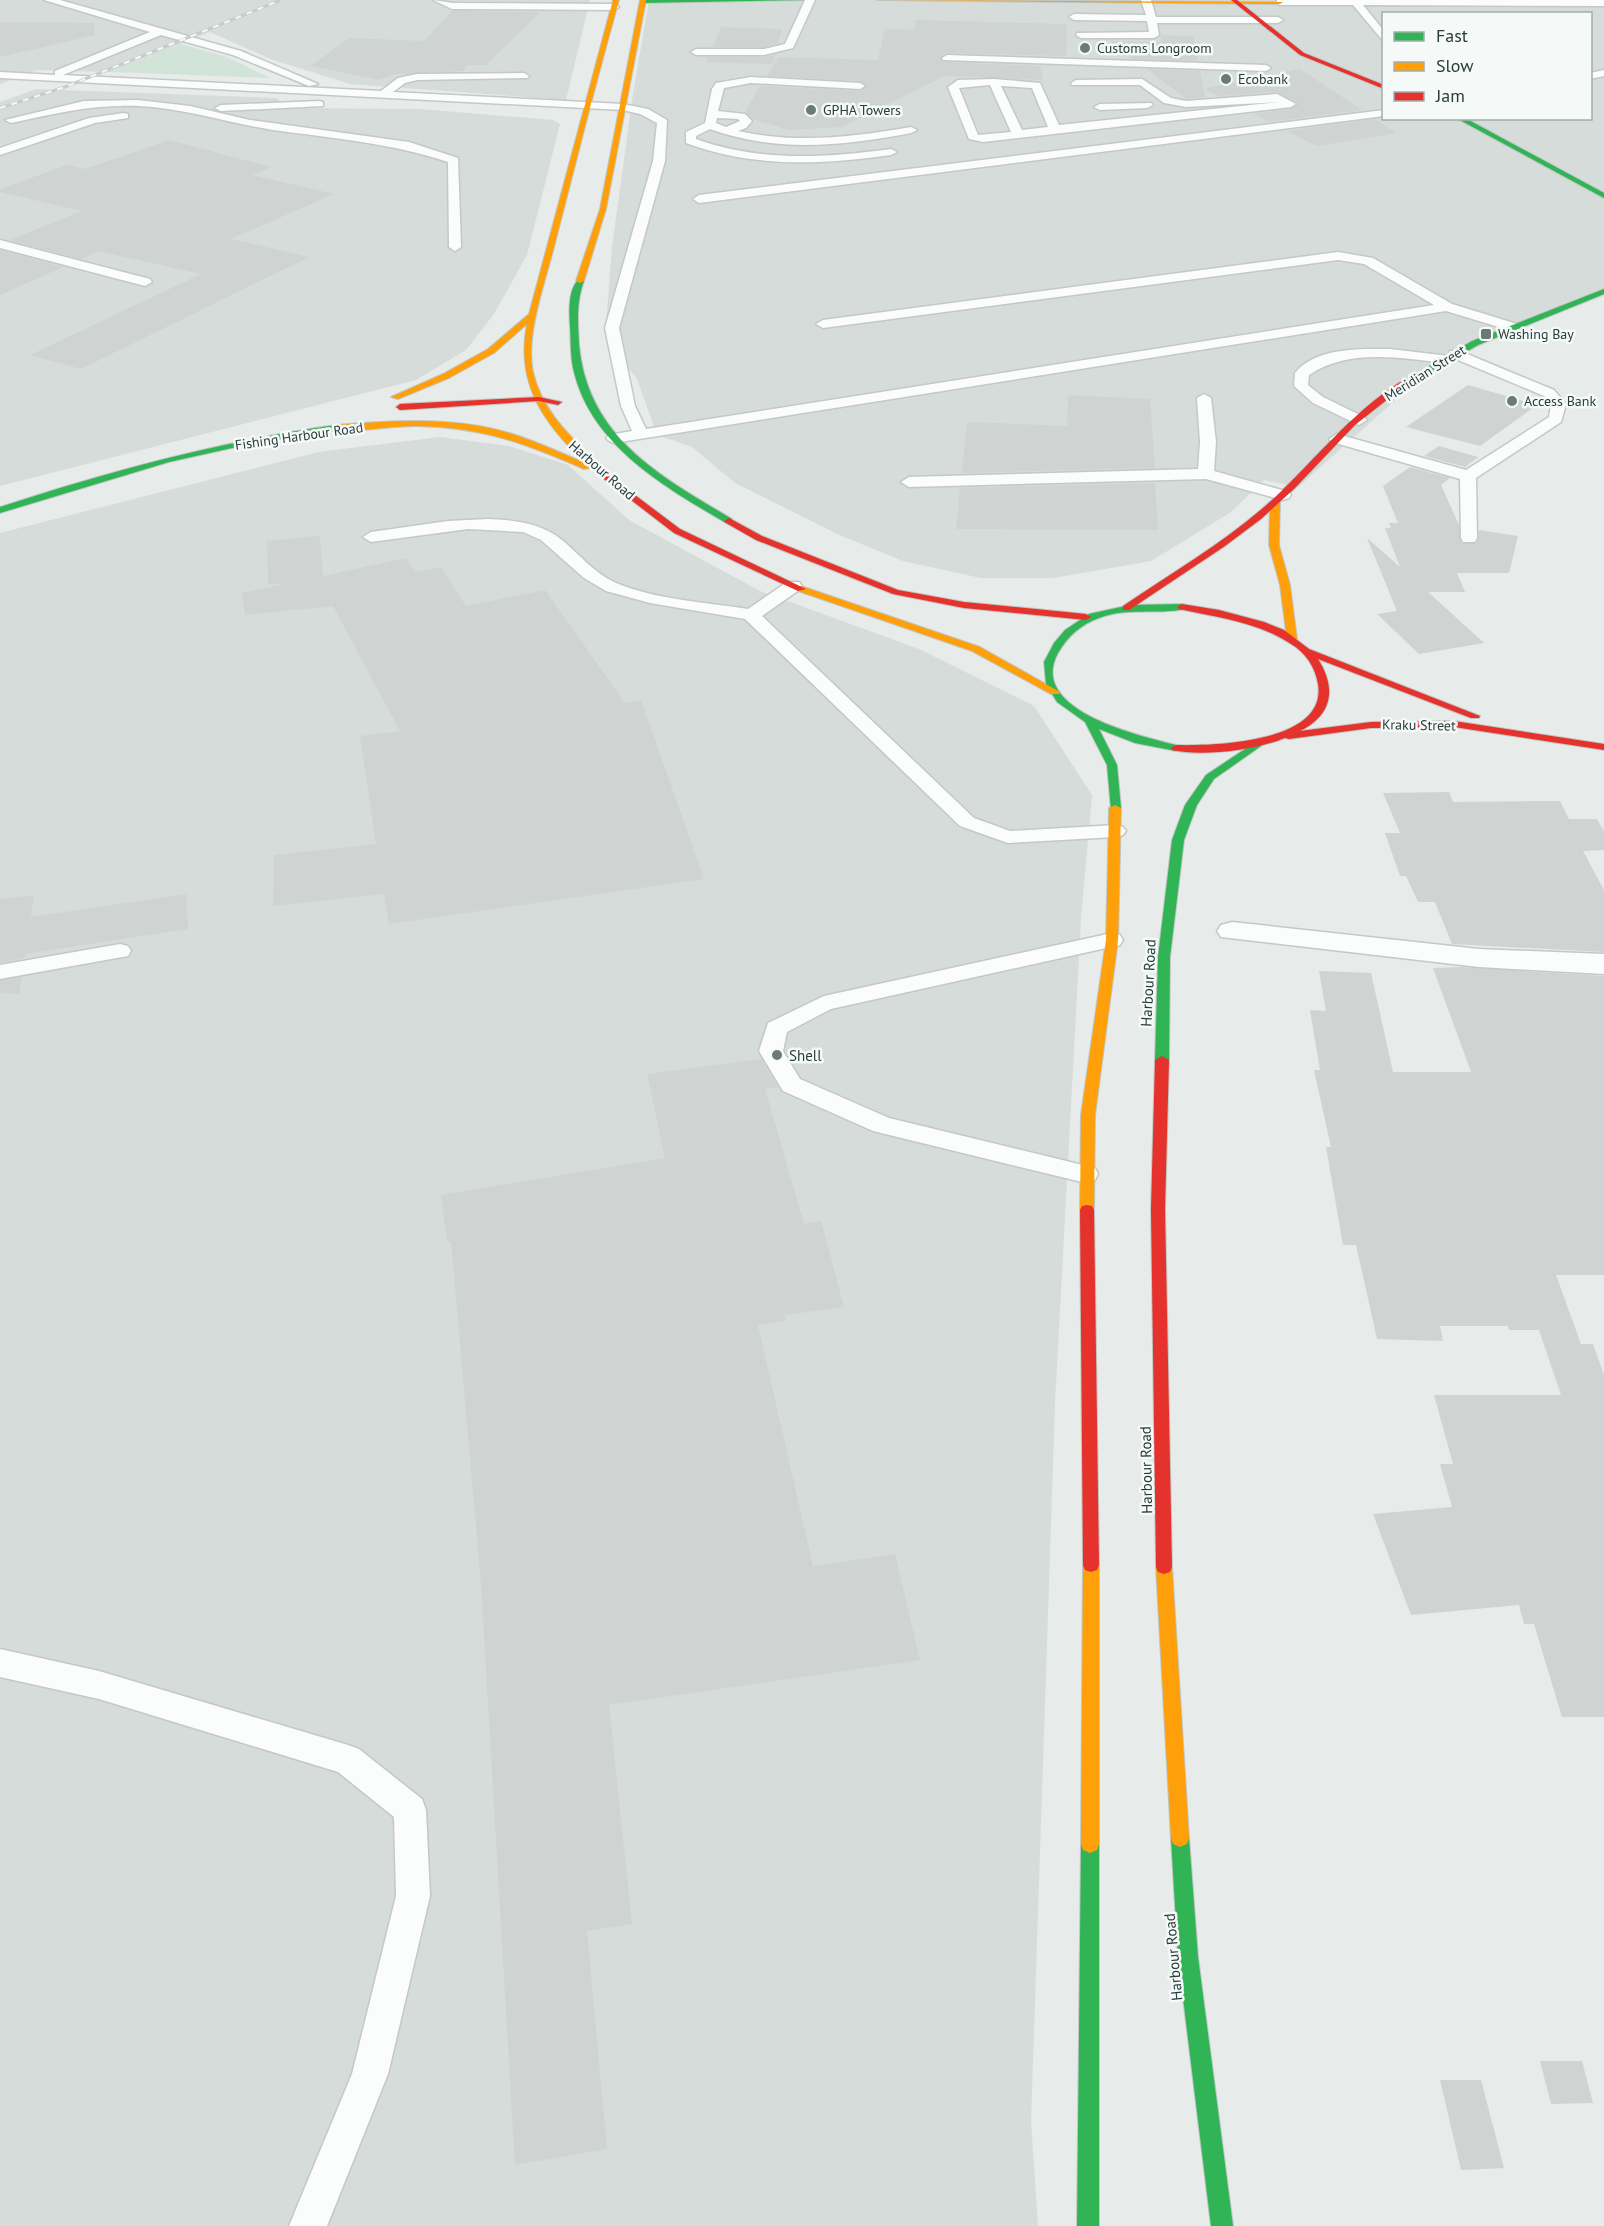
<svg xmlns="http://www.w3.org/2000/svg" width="1604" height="2226" font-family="'PT Sans',sans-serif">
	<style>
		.built { fill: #d5dcda; fill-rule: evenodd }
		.green { fill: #d2e3da }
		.building { fill: #cfd4d3 }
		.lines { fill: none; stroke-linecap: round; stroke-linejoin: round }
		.lane-casing { stroke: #c4c8c7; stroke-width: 3 }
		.street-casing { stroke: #c4c8c7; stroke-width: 3 }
		.fast-casing { stroke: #c1c7c5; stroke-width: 2 }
		.slow-casing { stroke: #c1c7c5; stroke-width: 2 }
		.jam-casing { stroke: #c1c7c5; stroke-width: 2 }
		.lane { fill: #fbfcfc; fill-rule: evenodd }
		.street { fill: #fbfcfc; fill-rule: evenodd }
		.fast { fill: #30b455; fill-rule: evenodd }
		.slow { fill: #ff9f0a; fill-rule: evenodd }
		.jam { fill: #e5322d; fill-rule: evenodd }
		.rail-casing { stroke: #c8cccb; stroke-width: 3 }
		.rail { stroke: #f5f9f8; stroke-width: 2; stroke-dasharray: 6; stroke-linecap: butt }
		.poi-dot { fill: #6a7a78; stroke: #f5f9f8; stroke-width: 2 }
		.labels { text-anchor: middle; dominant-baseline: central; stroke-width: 5; stroke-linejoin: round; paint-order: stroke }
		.far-poi-label { font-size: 14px; fill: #263d3b; stroke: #f5f9f8; text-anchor: start }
		.far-street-label { font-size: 14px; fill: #263d3b; stroke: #f5f9f8 }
		.street-label { font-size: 15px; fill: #263d3b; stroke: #f5f9f8 }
		.poi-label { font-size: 15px; fill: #263d3b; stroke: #f5f9f8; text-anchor: start }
	</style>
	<rect width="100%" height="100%" fill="#e7ebea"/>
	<g class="built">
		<polygon points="0,0 590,0 566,100 350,84 273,60 210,32 110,72 37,70 0,84"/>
		<path d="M649,0H1604V296L1497,337L1419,379L1298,487L1264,480L1231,512L1151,561L1053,578H981L903,561L837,534L735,483L692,447L657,435L637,379L605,338L612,247L633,94ZM1384,14H1590V118H1384Z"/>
		<polygon points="37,89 277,98 287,108 420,109 553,120 560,124 527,255 494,314 466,350 416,380 0,486 0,102"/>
		<polygon points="440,437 509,446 568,465 629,520 760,591 919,649 1034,706 1092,795 1081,919 1055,1403 1031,2121 1038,2226 0,2226 0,533 319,452"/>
	</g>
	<polygon class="green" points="181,44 227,57 270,78 110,72"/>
	<g class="building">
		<polygon points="452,11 540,12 486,65 467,65 464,71 395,74 379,80 311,66 349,38 424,41"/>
		<polygon points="916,20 1067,24 1066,56 946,53 940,57 943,62 1040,66 1043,80 945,76 842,127 788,130 753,119 745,112 760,86 861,91 867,85 860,81 767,76 778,57 878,60 885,29 914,30"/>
		<polygon points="0,22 94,23 95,35 0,57"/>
		<polygon points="721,27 782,29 778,43 764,47 713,47"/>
		<polygon points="1161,35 1193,36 1198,61 1133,59 1110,41 1161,42"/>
		<polygon points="775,55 773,64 706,62 708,57 764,57"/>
		<polygon points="1147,69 1200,71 1205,97 1186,99"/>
		<polygon points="1300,69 1362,110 1269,122 1253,114 1291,109 1298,103 1277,92 1218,96 1204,89"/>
		<polygon points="1375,119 1396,133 1317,146 1287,131"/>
		<polygon points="169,140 271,167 252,175 334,194 231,239 309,257 81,369 30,355 201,274 98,251 81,259 9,240 82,211 0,192 0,189 67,165 85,169"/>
		<polygon points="0,250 63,267 0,295"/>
		<polygon points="1468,385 1537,405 1480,446 1406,427"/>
		<polygon points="1068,395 1150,399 1155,468 962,473 967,422 1067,426"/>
		<polygon points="1439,446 1478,457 1465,467 1424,456"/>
		<polygon points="1410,467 1450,478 1441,485 1459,525 1461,543 1477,543 1479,530 1518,536 1509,573 1457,573 1465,592 1428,592 1484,643 1419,654 1377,614 1397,611 1367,538 1400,567 1385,528 1391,528 1389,523 1398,523 1383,486"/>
		<polygon points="1155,483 1158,530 956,529 960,488"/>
		<polygon points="320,536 323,576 406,558 415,572 441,567 466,606 545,590 625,703 641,700 704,879 389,924 384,894 273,906 274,855 376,844 360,736 400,731 333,606 245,615 242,593 285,584 268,584 267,541"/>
		<polygon points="1449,792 1453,802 1560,801 1569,819 1597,819 1604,831 1604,850 1583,851 1604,890 1604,952 1452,944 1435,902 1418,902 1406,876 1400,876 1385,833 1400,833 1383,793"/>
		<polygon points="186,894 188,929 25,954 24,958 0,963 0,899 34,895 31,917"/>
		<polygon points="1462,967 1604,976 1604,1275 1556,1275 1581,1344 1593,1344 1604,1375 1604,1717 1562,1717 1534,1624 1524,1624 1519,1605 1411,1615 1373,1514 1452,1507 1440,1464 1453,1464 1434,1395 1561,1395 1539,1330 1509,1330 1508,1326 1440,1326 1443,1341 1377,1339 1356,1245 1343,1245 1326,1147 1331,1147 1314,1070 1320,1070 1310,1010 1326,1011 1319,971 1371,973 1393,1072 1471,1072 1433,968"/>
		<polygon points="22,977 19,994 0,993 0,981"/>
		<polygon points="761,1059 778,1087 765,1089 804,1224 821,1221 844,1307 785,1315 786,1321 758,1325 813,1566 895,1554 920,1660 609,1705 632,1924 587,1931 607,2149 515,2165 481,1584 451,1241 447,1242 441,1195 665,1158 647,1074"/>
		<polygon points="1540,2061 1582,2061 1593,2103 1551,2104"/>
		<polygon points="1440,2080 1481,2080 1504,2168 1461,2170"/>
	</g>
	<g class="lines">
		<defs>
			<g id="lane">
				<polygon points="44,0 60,0 241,51 318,84 309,86 233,55 161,35 63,75 381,91 398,78 417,74 524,73 529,76 528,78 417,80 405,83 393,92 623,104 648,109 667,120 665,161 619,328 635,406 646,429 1434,305 1364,264 1338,260 823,328 816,324 823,320 1338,252 1373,258 1452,304 1517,324 1519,327 1512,331 1446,311 614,443 609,441 606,438 609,435 632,431 621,406 605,328 653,161 657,123 640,114 623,110 0,78 0,72 55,75 55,71 150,32"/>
				<polygon points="433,0 453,3 614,4 619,7 614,10 452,9"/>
				<polygon points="805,0 815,0 793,48 764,55 696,55 691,52 696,49 764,49 785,44"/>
				<polygon points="1141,0 1151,0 1156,17 1278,17 1283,20 1278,23 1157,23 1159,35 1154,38 1081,38 1076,35 1077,33 1149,32 1147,21 1074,20 1069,17 1074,14 1146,15"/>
				<polygon points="1277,0 1604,0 1604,6 1363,5 1384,31 1384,42 1353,5 1280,5 1277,4"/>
				<polygon points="947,55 1266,65 1271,68 1266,71 943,60 942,58"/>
				<polygon points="1604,70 1604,76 1590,79 1590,73"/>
				<path d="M751,77L860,83L865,86L860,89L751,83L724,88L718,111L745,114L752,121L746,128L738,131C796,144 853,137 911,127L917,130L911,133C843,146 776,153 710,129L696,136V139C760,162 825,158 891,149L897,152L891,155C820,165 754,168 686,143V132L705,123L712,89L716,83ZM717,118L738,119L740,121L726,127L716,123Z"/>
				<path d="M994,79L1040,83L1059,125L1279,102L1186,107L1164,103L1140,85H1072L1071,83L1076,80L1142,79L1171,98L1186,101L1277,94L1296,104L1291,107L983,142L969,139L948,87L958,80ZM990,85L1011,132L978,135L959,88ZM1001,86L1032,88L1048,127L1022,130Z"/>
				<path d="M138,100L190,106L250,120L409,142L458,158L461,247L455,251L449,247L448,162C391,143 332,138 273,130C228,123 184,108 138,106C94,104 53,114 11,123L5,120L84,101Z"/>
				<polygon points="319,101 323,102 323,106 221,111 215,108 221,105"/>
				<polygon points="1151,103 1153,105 1147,108 1100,110 1094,107 1100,104"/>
				<polygon points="1384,110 1384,116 699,203 693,199 699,195"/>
				<polygon points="124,113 128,114 128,118 95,123 0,155 0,148 89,118"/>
				<polygon points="0,240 150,279 152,282 145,286 0,248"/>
				<path d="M1390,349L1449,356L1450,351H1460L1554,390L1566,404L1561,422L1476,478L1477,538L1475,542H1463L1461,538L1460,479L1332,442L1329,439L1337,434L1466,470L1549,417L1551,405L1544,396L1451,357L1450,362L1445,363C1400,358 1349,348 1309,375L1308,385L1323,397L1364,417L1367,420L1359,425L1313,403L1294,386L1295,373C1316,347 1360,349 1390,349Z"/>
				<polygon points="1204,394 1211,398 1216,442 1214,471 1289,492 1291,495 1289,498 1283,500 1206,479 909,487 901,482 909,477 1198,469 1200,442 1197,398"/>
				<path d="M488,519C514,520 541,523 562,540C580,555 594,573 616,583C657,600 705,602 748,609L787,582H799L802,586L799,590L762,616L974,818L1010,831L1116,825L1123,827L1126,831L1123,835L1116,837L1008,843L960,826L745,619L650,603L606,591L584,578L541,540L523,532L468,529L371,542L363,537L371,532L448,521Z"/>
				<polygon points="1112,933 1120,935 1123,940 1120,945 831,1009 787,1032 783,1051 800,1079 889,1118 1095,1168 1098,1174 1095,1180 1086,1183 873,1131 783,1091 759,1051 768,1023 824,996"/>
				<polygon points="120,944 128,946 131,951 128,956 0,979 0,965"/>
				<polygon points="0,1649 99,1671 348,1745 359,1749 422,1799 426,1810 430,1896 388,2074 327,2226 289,2226 352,2074 396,1896 394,1817 338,1772 99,1699 0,1677"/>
			</g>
			<polygon id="street" points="1232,922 1479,949 1604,954 1604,974 1479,967 1221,937 1217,931 1221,925"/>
			<g id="fast">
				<polygon points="643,0 807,0 641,3"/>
				<polygon points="1456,118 1465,118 1604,193 1604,198"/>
				<path d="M580,279L584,281C576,303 578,322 579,344C587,437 660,476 732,519V523H726C665,487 592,446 574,372C570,357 571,341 570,326C569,313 568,286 580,279Z"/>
				<polygon points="1604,289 1604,294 1478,345 1406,386 1399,384 1472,341"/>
				<path d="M336,425L339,426V430L250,444L169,462L0,513V507C110,471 221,441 336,425Z"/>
				<path d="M1182,604L1187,607L1185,609C1157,615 1127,607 1099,618C1080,625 1068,636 1058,653C1026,712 1145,737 1180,746L1181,748L1176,751L1135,743L1099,729L1117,765L1121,808L1119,810H1111L1107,765L1085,722L1057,702L1046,684L1044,662L1054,643L1065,630L1089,614L1130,605Z"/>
				<polygon points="1257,741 1262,744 1261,746 1214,779 1197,805 1184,840 1170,957 1169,1060 1167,1063 1157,1063 1155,1060 1158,957 1172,840 1185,805 1206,775"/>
				<polygon points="1180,1829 1187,1832 1189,1838 1198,1957 1233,2226 1211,2226 1178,1957 1171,1838 1173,1832"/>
				<polygon points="1090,1835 1097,1838 1099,1844 1099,2226 1077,2226 1081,1844 1083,1838"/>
			</g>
			<g id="slow">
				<path d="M613,0H619C596,81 576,162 555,243C546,280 525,335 533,372C543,416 579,443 607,474L600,476L591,468L584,469C524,443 482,427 416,426C391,426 355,433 333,430V426L336,425C388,421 442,417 494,429C525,436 555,450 585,463C544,423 515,384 527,324L494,353L449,378L398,399L391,397L443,374L488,349L529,314Z"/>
				<polygon points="640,0 646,0 606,209 584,281 580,283 576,281 600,209"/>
				<polygon points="877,0 1283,2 1280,4"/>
				<polygon points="1275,499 1280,502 1279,545 1290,585 1297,639 1292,642 1287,639 1280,585 1269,545 1270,502"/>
				<polygon points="801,586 980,647 1060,692 1059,694 1051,694 972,651 798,591 798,587"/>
				<polygon points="1115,805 1121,808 1118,940 1095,1115 1094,1210 1092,1214 1082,1214 1080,1210 1081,1115 1106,940 1109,808"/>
				<polygon points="1091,1558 1097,1560 1099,1565 1099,1844 1097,1850 1090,1853 1083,1850 1081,1844 1083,1565 1085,1560"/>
				<polygon points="1164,1560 1170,1562 1172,1567 1189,1838 1187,1844 1180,1847 1173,1844 1171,1838 1156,1567 1158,1562"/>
			</g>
			<g id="jam">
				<polygon points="1231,0 1237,0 1304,53 1384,85 1384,89 1300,55"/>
				<path d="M1400,382L1407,384L1355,425L1294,489L1261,519L1225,546L1129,610H1123V606C1173,572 1227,541 1272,500C1315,460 1350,414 1400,382Z"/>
				<polygon points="539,397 562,402 558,405 539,401 400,410 396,407 400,404"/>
				<polygon points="603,471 680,529 806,589 798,591 674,533 600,476 600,472"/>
				<polygon points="729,518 762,536 898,590 964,602 1086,614 1091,617 1086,620 964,608 893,594 756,540 726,523 724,521"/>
				<path d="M1182,604L1219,610L1264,622L1284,630L1309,649L1480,716L1479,718H1471L1318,659C1337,689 1332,715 1300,731L1371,722L1454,721L1604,744V750L1454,727L1371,728L1289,739L1285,738C1255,750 1203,757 1172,750L1171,748L1176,745C1214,746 1328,743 1318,684C1315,667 1306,653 1291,644C1256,621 1218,618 1179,609L1177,607Z"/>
				<polygon points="1162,1056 1169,1060 1165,1209 1172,1567 1170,1572 1164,1574 1158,1572 1156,1567 1151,1209 1155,1060"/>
				<polygon points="1087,1205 1092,1206 1094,1210 1099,1565 1097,1570 1091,1572 1085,1570 1083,1565 1080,1210 1082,1206"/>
			</g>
		</defs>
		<use href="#lane" class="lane-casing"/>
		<use href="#street" class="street-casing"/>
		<use href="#fast" class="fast-casing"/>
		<use href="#slow" class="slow-casing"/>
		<use href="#jam" class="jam-casing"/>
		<use href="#lane" class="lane"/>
		<use href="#street" class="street"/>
		<use href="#fast" class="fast"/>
		<use href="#slow" class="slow"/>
		<use href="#jam" class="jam"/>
		<defs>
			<polyline id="rail" points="0,108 65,87 281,0"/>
		</defs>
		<use href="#rail" class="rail-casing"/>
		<use href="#rail" class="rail"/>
	</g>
	<g class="poi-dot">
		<circle cx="1085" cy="48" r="6"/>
		<circle cx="1226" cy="79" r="6"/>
		<circle cx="811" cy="110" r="6"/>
		<rect x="1480" y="328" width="12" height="12" rx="3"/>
		<circle cx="1512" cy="401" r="6"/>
		<circle cx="777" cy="1055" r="6"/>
	</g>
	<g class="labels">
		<g class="far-poi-label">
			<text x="1097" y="48">Customs Longroom</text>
			<text x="1238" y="79">Ecobank</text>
			<text x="823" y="110">GPHA Towers</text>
			<text x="1498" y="334">Washing Bay</text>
			<text x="1524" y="401">Access Bank</text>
		</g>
		<g class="far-street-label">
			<text transform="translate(1425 373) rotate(-32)">Meridian Street</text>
			<text transform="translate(299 436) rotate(-8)">Fishing Harbour Road</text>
			<text transform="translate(602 470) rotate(41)">Harbour Road</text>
			<text transform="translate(1419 725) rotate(1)">Kraku Street</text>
		</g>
		<g class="street-label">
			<text transform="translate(1148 983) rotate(-87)">Harbour Road</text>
			<text transform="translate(1146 1470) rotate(-91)">Harbour Road</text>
			<text transform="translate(1173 1957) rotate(-95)">Harbour Road</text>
		</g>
		<g class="poi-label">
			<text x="789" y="1055">Shell</text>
		</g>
	</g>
	<rect x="1382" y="12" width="210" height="108" fill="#f5f9f8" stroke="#a2aeac" stroke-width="1.5"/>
	<rect x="1394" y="32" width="30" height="9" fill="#30b455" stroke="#a2aeac" stroke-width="1.5"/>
	<text x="1436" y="42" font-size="18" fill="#263d3b">Fast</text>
	<rect x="1394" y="62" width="30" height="9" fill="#ff9f0a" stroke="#a2aeac" stroke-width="1.5"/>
	<text x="1436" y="72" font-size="18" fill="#263d3b">Slow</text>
	<rect x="1394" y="92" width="30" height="9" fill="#e5322d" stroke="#a2aeac" stroke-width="1.5"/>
	<text x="1436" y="102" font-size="18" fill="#263d3b">Jam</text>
</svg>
